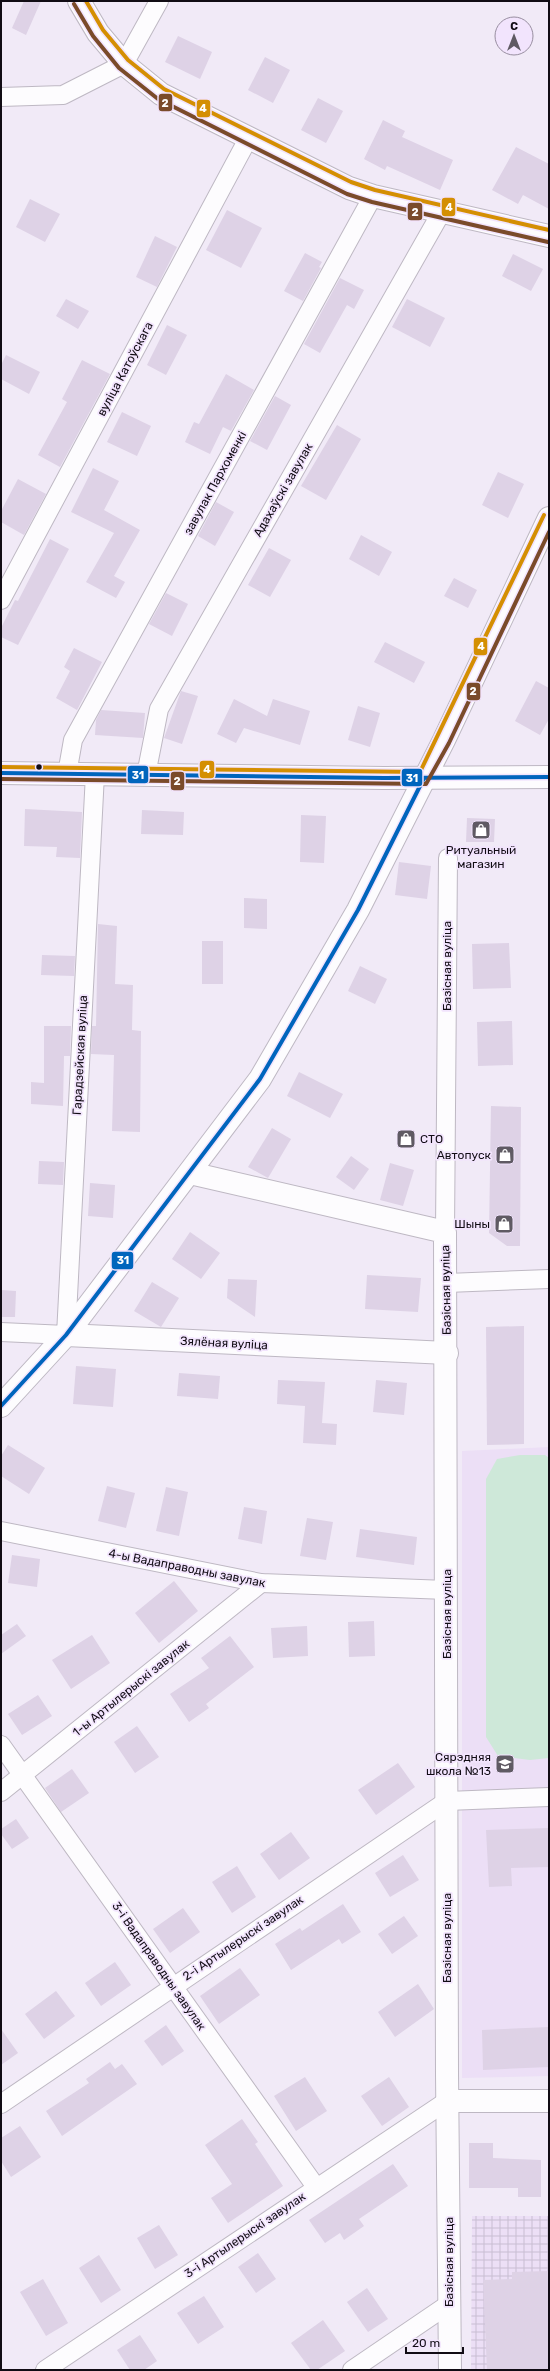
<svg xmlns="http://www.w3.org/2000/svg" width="550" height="2371" font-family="Rubik,sans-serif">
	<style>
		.built { fill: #ecdff6 }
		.industrial { fill: url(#industrial-grid) }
		.pitch { fill: #cee8d9 }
		.building { fill: #ded2e6 }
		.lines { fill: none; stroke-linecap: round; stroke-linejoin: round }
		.street-casing { stroke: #beb8c3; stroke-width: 20 }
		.secondary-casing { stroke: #beb8c3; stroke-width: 24 }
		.street { stroke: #fdfcfe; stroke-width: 18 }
		.secondary { stroke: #fdfcfe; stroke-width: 22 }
		.bus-1-casing { stroke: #f2e4fd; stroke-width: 7 }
		.bus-2-casing { stroke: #f2e4fd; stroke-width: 7 }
		.bus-3-casing { stroke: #f2e4fd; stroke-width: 7 }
		.bus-1 { stroke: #0065bd; stroke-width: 4 }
		.bus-2 { stroke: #7a4b2a; stroke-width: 4 }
		.bus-3 { stroke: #d48f03; stroke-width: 4 }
		.bus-dot { fill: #110c14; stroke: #f2e4fd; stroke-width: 1.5 }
		.labels { text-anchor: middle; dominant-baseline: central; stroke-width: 3.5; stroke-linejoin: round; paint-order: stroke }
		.street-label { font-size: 12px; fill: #110c14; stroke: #f2e4fd }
		.poi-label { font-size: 12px; fill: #110c14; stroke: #f2e4fd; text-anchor: end }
		.line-badge { stroke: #f2e4fd; stroke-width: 1.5 }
		.badge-label { font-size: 11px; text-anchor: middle; font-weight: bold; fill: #fff }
	</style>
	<defs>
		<pattern id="industrial-grid" width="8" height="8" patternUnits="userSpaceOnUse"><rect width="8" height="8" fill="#ecdff6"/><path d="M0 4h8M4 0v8" fill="none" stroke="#c9bed2"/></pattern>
	</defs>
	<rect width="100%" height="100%" fill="#f1eaf7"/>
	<polygon class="built" points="549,1447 549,2076 462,2078 462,1451"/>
	<polygon class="industrial" points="472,2216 549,2216 549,2370 471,2370"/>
	<polygon class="pitch" points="520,1455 545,1455 549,1458 549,1758 530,1760 498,1756 486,1737 486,1479 497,1459"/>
	<g class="building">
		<polygon points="24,1 41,1 26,35 12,28"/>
		<polygon points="178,36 212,52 200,79 165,62"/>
		<polygon points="265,57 290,70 273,103 248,90"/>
		<polygon points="318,98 343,111 326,143 301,130"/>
		<polygon points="383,120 405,131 402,137 453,160 440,190 387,166 385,170 364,159"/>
		<polygon points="516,147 549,164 549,209 523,195 518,204 492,190"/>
		<polygon points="30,199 60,214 45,242 16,227"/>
		<polygon points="227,210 262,228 241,268 206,250"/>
		<polygon points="155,236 177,247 157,287 136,277"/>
		<polygon points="305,253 322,262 319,267 321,268 303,301 284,291"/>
		<polygon points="513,254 543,269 531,291 502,276"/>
		<polygon points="340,278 364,290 354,309 347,305 320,353 304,344"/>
		<polygon points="66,299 89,311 78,329 56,316"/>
		<polygon points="407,299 445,318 430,347 392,327"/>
		<polygon points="167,325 187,335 166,375 147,365"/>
		<polygon points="6,355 40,372 29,394 1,379 1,365"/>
		<polygon points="82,360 110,374 60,467 38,455 67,402 62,399"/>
		<polygon points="226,374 254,390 231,431 223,427 210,454 185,442 194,422 199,424"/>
		<polygon points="275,396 291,405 267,450 250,441"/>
		<polygon points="122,412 151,426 137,456 107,442"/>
		<polygon points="337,425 361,439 326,500 301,486"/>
		<polygon points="93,468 119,481 104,510 140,530 114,576 125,582 116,598 86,582 114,533 71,512"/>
		<polygon points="498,472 524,484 508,518 482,505"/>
		<polygon points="18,479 46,494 24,535 1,522 1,511"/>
		<polygon points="216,502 234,512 215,546 198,536"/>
		<polygon points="361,535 392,552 379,576 349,559"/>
		<polygon points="50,539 69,549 18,645 1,637 1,628 15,600 18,601"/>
		<polygon points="269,548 291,560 270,597 248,585"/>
		<polygon points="454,578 477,590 468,608 444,596"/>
		<polygon points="166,593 188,604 172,636 149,624"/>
		<polygon points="385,642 425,662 414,683 374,662"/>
		<polygon points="74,648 102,662 77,710 56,698 70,671 64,667"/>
		<polygon points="536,681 549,688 549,719 540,735 515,721"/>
		<polygon points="181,691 198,696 182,744 164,738"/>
		<polygon points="234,699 267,716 273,699 310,711 300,745 244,728 236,743 217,734"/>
		<polygon points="358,706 380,713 370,747 348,740"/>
		<polygon points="101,710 145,713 143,738 95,735 96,720"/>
		<polygon points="25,809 82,812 80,858 56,857 57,847 24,846"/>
		<polygon points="142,810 184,812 183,835 141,834"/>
		<polygon points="301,815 326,816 324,863 300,862"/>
		<polygon points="467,818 495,819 494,842 466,842"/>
		<polygon points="399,862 431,866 427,899 395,895"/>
		<polygon points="244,898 267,899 267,929 244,928"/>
		<polygon points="98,924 117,926 115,984 133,985 132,1030 141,1031 140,1132 112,1131 114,1055 91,1054 92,1026 96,1026"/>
		<rect x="202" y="941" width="21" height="43"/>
		<polygon points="509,943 511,988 473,989 472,944"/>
		<polygon points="42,955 75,956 74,976 41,975"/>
		<polygon points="360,966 387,979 375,1004 348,991"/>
		<polygon points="512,1021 513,1065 478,1066 477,1022"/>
		<polygon points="44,1026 71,1026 70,1056 64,1056 63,1106 31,1104 31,1082 44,1083"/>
		<polygon points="299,1072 343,1094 330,1118 287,1096"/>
		<polygon points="491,1106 521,1107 520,1246 507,1246 489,1233"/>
		<polygon points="272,1128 291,1139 268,1178 248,1167"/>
		<polygon points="351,1156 369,1169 354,1190 336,1177"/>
		<polygon points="39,1161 64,1162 63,1185 38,1184"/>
		<polygon points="390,1163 414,1170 403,1206 380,1200"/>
		<polygon points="90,1183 115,1185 113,1218 88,1216"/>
		<polygon points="190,1232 220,1253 201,1279 172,1259"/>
		<polygon points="367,1275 421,1278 418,1312 365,1309"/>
		<polygon points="228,1279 257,1280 255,1317 227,1298"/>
		<polygon points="152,1282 179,1298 161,1327 134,1311"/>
		<polygon points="1,1290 16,1291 15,1317 1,1317"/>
		<polygon points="524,1326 524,1444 487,1445 486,1327"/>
		<polygon points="76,1366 116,1369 113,1407 73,1404"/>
		<polygon points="179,1373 220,1376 218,1399 177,1396"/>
		<polygon points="278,1380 325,1382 322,1423 337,1424 336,1445 303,1443 305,1406 277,1404"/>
		<polygon points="376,1380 407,1383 404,1415 373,1412"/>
		<polygon points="8,1445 45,1468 29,1494 1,1476 1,1456"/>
		<polygon points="107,1486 135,1493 126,1528 98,1521"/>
		<polygon points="166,1487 188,1492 179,1536 156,1531"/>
		<polygon points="244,1507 267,1511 262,1544 238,1539"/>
		<polygon points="307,1518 333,1522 326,1560 300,1556"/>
		<polygon points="360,1529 417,1537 414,1565 356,1557"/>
		<polygon points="12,1555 40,1559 37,1587 8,1583"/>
		<polygon points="174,1581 198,1611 159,1643 135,1613"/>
		<polygon points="374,1621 375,1656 349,1657 348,1622"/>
		<polygon points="17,1624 26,1636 1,1654 1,1635"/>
		<polygon points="307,1626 308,1656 273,1658 271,1628"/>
		<polygon points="92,1635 110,1663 71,1689 52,1660"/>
		<polygon points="230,1636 254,1667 206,1704 209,1708 189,1722 170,1694 209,1668 201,1658"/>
		<polygon points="38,1695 52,1716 22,1735 8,1714"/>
		<polygon points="137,1726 159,1757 135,1773 114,1742"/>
		<polygon points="398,1763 415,1787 376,1815 358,1790"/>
		<polygon points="72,1769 89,1793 61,1812 45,1788"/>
		<polygon points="16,1819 29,1838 12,1849 1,1834 1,1829"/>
		<polygon points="549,1828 549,1867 511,1868 512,1886 489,1887 486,1830"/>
		<polygon points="291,1832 310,1858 279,1880 260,1854"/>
		<polygon points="403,1855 419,1880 390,1897 375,1873"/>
		<polygon points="237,1866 256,1897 232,1913 212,1882"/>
		<polygon points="343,1904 361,1932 342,1944 339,1939 291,1970 275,1944 300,1928 302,1931"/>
		<polygon points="183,1908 200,1932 170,1953 153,1929"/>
		<polygon points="404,1916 418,1936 392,1954 378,1934"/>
		<polygon points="115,1962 131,1985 101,2006 85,1983"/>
		<polygon points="240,1968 260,1995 219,2024 200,1996"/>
		<polygon points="418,1984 434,2009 395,2037 378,2012"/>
		<polygon points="56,1991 75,2016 44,2039 25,2014"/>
		<polygon points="166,2025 184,2051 162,2066 144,2041"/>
		<polygon points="549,2027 549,2067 483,2070 482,2030"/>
		<polygon points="1,2029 18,2053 1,2065"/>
		<polygon points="110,2062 115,2069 122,2064 137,2084 62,2136 46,2111 89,2083 86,2079"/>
		<polygon points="305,2077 327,2111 296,2131 274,2096"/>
		<polygon points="389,2077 409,2107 382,2126 361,2096"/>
		<polygon points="242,2119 258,2142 255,2144 283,2186 228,2223 211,2198 232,2184 205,2145"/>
		<polygon points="20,2126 41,2157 11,2177 1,2161 1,2138"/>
		<polygon points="469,2143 493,2143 493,2158 541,2160 541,2197 518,2197 518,2188 469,2188"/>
		<polygon points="393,2164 408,2186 359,2219 364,2226 344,2240 340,2233 325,2243 309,2220"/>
		<polygon points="159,2225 178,2255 155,2269 137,2238"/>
		<polygon points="258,2253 276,2279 256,2293 238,2267"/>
		<polygon points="99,2255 121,2290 101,2303 79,2268"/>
		<polygon points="549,2271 549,2370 487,2370 483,2280 512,2279 512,2272"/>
		<polygon points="43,2279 68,2323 46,2336 20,2292"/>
		<polygon points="367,2288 388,2319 368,2332 347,2302"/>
		<polygon points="204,2296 224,2327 198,2344 177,2313"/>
		<polygon points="323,2320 345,2351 317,2370 311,2370 291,2343"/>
		<polygon points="140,2335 157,2361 144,2370 130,2370 117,2350"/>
	</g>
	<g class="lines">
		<defs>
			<g id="street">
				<polyline points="1,97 63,95 124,64 159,1"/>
				<polyline points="1,600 249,137"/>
				<polyline points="67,774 73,740 373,196"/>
				<polyline points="146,775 159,709 441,213"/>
				<polyline points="445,1232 448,858"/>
				<polyline points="447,1283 549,1279"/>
				<polyline points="1,1332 66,1335 95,774"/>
				<polyline points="1,1531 261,1583 447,1590"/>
				<polyline points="1,1745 316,2187"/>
				<polyline points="1,1792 261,1583"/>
				<polyline points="1,2104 447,1801 549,1797"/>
				<polyline points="45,2370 447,2101"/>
				<polyline points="352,2370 449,2304"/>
			</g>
			<g id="secondary">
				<polyline points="79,1 98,33 124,64 161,94 349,188 373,196 549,236"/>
				<polyline points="1,773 384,778 549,777"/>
				<polyline points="190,1173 445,1232 447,2074 450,2370"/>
				<polyline points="66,1335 447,1353"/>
				<polyline points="1,1406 66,1335 260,1079 358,910 444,740 549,518"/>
				<polyline points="447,2101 549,2101"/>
			</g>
		</defs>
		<use href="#street" class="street-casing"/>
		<use href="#secondary" class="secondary-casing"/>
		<use href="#street" class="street"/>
		<use href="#secondary" class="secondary"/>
		<defs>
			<g id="bus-1">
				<polyline points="1,773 384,778 549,777"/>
				<polyline points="1,1406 66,1335 260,1079 358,910 424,778"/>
			</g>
			<g id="bus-2">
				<polyline points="74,4 93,36 119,68 158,99 347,194 372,202 548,242"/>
				<polyline points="1,779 426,784 449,743 549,532"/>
			</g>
			<g id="bus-3">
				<polyline points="86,1 103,30 128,60 164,89 351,182 375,190 549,230"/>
				<polyline points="1,767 420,772 544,515"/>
			</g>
		</defs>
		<use href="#bus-1" class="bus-1-casing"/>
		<use href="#bus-2" class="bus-2-casing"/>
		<use href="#bus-3" class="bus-3-casing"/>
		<use href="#bus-1" class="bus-1"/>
		<use href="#bus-2" class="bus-2"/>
		<use href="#bus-3" class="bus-3"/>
	</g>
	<defs>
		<symbol id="shop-square" viewBox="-11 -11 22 22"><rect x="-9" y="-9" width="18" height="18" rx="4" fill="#5f5a63" stroke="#f2e4fd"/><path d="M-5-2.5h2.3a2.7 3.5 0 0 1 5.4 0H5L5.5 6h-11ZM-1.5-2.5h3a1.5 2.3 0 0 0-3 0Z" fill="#fff"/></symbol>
		<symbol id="school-square" viewBox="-11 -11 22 22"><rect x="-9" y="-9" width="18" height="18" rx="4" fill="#5f5a63" stroke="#f2e4fd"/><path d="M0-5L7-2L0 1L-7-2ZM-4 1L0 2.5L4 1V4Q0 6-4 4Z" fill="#fff"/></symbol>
	</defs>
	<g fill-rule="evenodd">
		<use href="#shop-square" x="470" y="819" width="22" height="22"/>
		<use href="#shop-square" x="395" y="1128" width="22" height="22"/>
		<use href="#shop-square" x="494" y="1144" width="22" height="22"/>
		<use href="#shop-square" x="493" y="1213" width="22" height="22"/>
		<use href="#school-square" x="494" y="1753" width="22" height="22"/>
	</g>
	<circle class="bus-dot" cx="39" cy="767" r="3.5"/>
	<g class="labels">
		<g class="street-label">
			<text transform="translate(125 369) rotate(-62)">вуліца Катоўскага</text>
			<text transform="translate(215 483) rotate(-61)">завулак Пархоменкі</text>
			<text transform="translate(283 490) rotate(-60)">Адахаўскі завулак</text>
			<text transform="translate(447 966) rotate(-90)">Базісная вуліца</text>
			<text transform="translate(80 1055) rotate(-87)">Гарадзейская вуліца</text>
			<text transform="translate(446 1290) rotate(-91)">Базісная вуліца</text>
			<text transform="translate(224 1343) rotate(3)">Зялёная вуліца</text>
			<text transform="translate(187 1568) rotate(11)">4-ы Вадаправодны завулак</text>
			<text transform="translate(447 1614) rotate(-90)">Базісная вуліца</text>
			<text transform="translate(131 1688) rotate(-39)">1-ы Артылерыскі завулак</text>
			<text transform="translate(243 1938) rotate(-34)">2-і Артылерыскі завулак</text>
			<text transform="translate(447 1938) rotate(-90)">Базісная вуліца</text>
			<text transform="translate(159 1966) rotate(55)">3-і Вадаправодны завулак</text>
			<text transform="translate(245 2235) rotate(-34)">3-і Артылерыскі завулак</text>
			<text transform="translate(449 2262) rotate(-90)">Базісная вуліца</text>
		</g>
		<g class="poi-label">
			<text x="481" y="850" text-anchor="middle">Ритуальный<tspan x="481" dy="14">магазин</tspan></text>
			<text x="420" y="1139" text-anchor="start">СТО</text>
			<text x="491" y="1155">Автопуск</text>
			<text x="490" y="1224">Шыны</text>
			<text x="491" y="1757">Сярэдняя<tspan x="491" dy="14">школа №13</tspan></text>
		</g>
	</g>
	<g class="line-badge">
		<rect x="158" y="93" width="15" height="19" rx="4" fill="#7a4b2a"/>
		<rect x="196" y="99" width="15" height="19" rx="4" fill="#d48f03"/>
		<rect x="441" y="197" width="15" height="20" rx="4" fill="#d48f03"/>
		<rect x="407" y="202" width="16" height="19" rx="4" fill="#7a4b2a"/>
		<rect x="473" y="637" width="15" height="19" rx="4" fill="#d48f03"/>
		<rect x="466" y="682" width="15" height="19" rx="4" fill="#7a4b2a"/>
		<rect x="199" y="760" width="16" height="19" rx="4" fill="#d48f03"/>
		<rect x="127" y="765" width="22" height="19" rx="4" fill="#0065bd"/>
		<rect x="401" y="768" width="22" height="19" rx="4" fill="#0065bd"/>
		<rect x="170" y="771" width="15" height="20" rx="4" fill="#7a4b2a"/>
		<rect x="111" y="1251" width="23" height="19" rx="4" fill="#0065bd"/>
	</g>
	<g class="badge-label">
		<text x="165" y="107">2</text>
		<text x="203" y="112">4</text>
		<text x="449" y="211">4</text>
		<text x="415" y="216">2</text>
		<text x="481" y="650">4</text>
		<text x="473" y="695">2</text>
		<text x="207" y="773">4</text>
		<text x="138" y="779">31</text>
		<text x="412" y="782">31</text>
		<text x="177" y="785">2</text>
		<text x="123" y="1264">31</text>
	</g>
	<rect width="550" height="2371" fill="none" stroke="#110c14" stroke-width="4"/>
	<g transform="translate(514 36)"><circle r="19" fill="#f2e4fd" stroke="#988ea0"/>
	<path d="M0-3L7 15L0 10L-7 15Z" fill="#5f5a63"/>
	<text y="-6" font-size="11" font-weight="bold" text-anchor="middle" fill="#110c14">С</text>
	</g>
	<path d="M406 2347v6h57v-6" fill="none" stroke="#110c14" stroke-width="2"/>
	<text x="412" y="2347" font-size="12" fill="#110c14" stroke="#f2e4fd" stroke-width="3" paint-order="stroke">20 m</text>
</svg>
